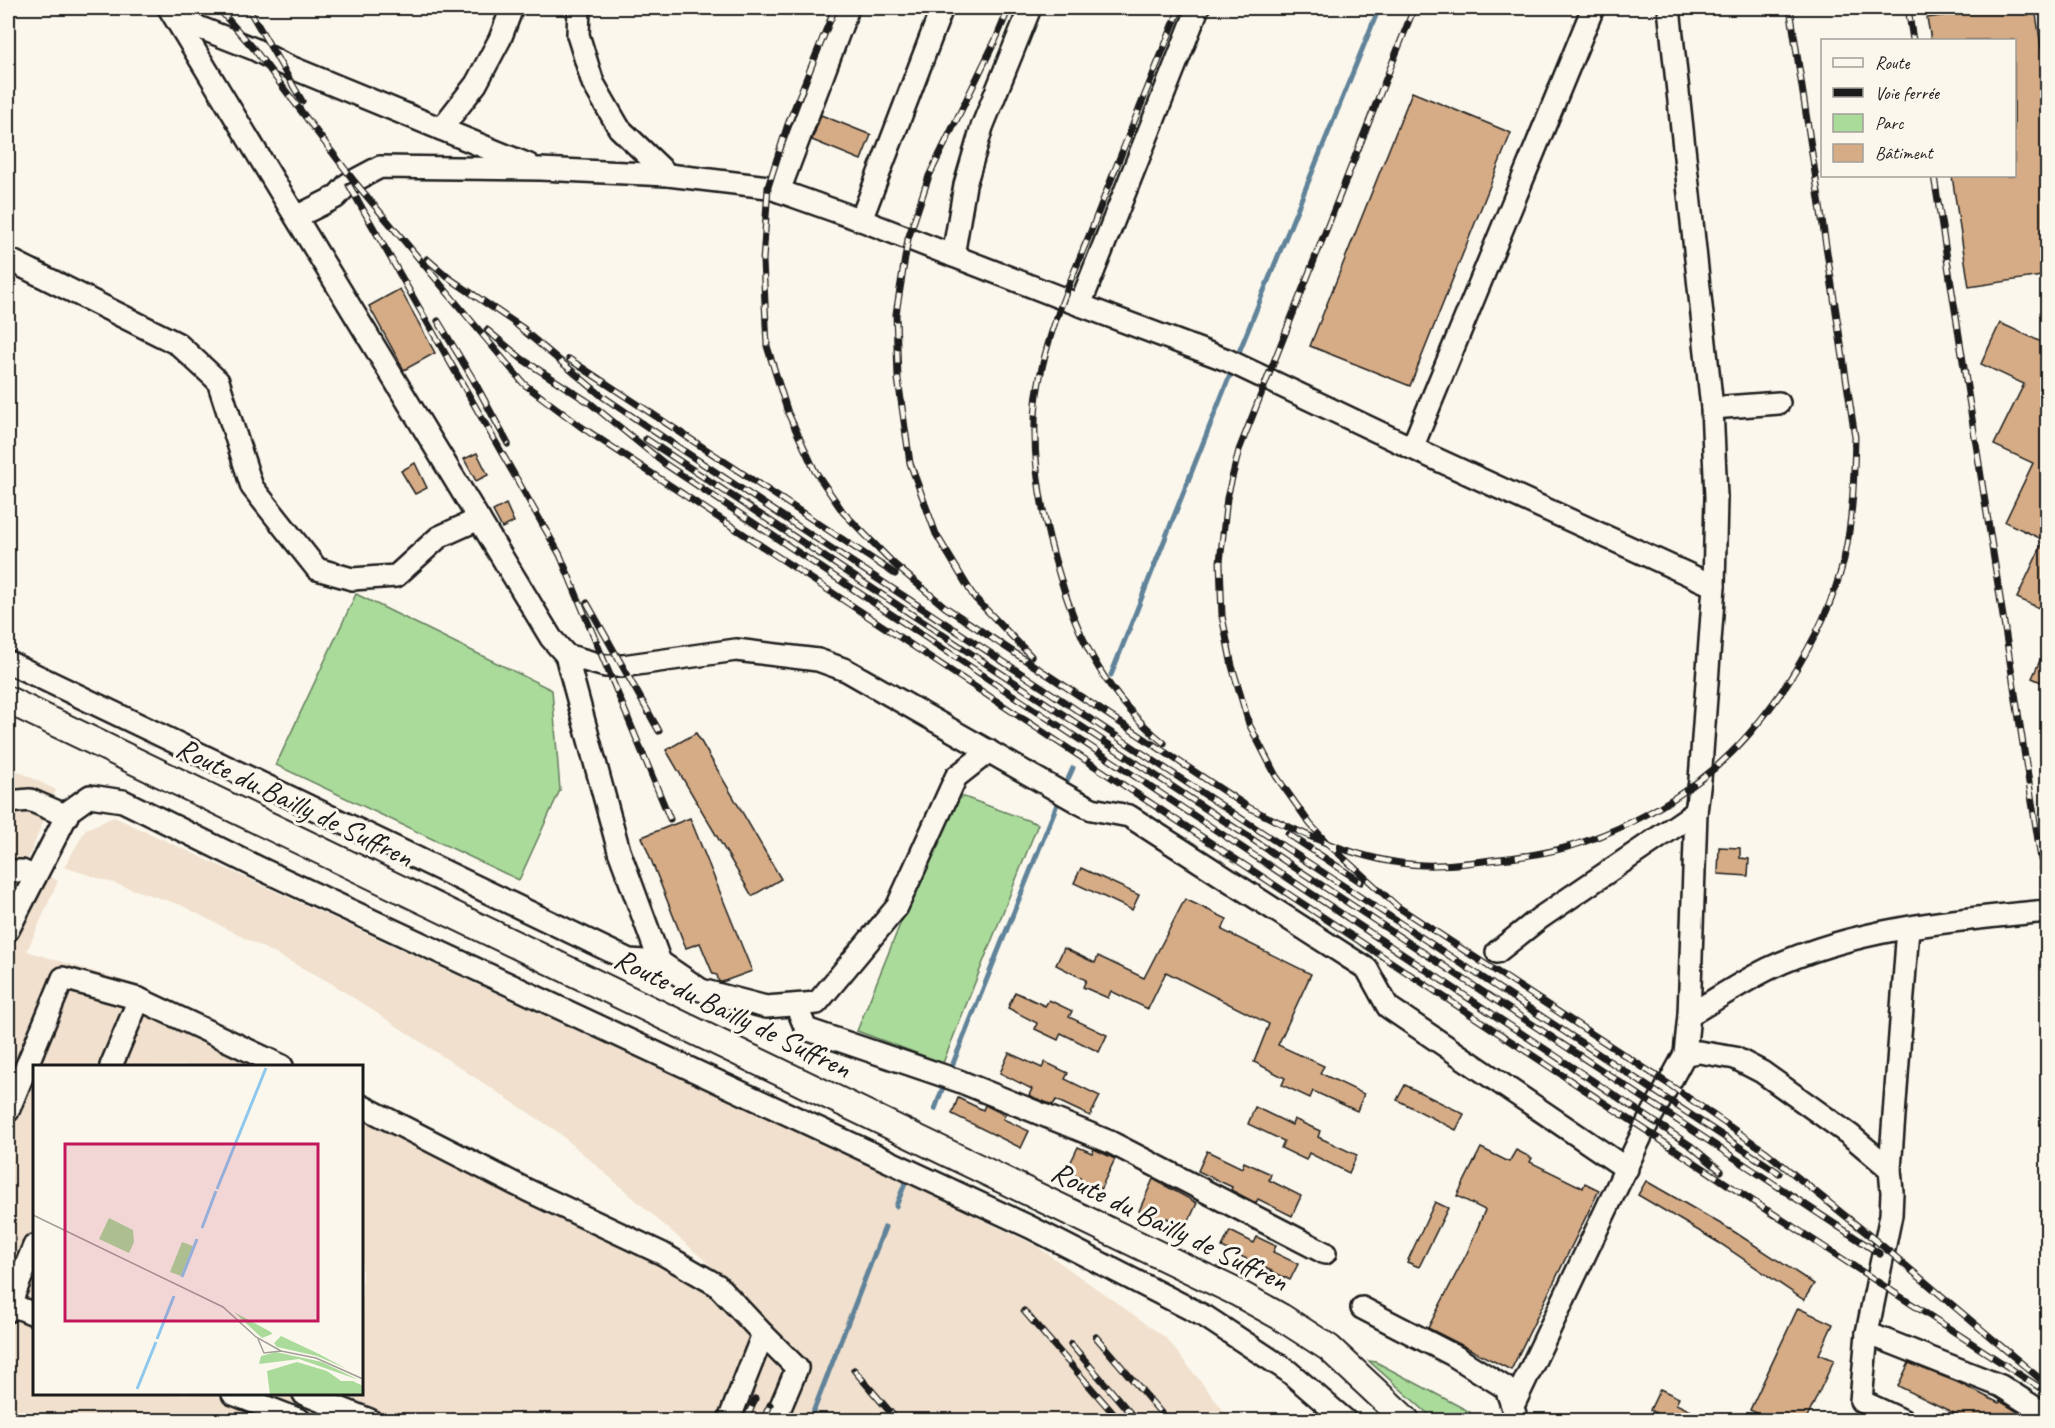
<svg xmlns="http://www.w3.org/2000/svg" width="2055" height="1428" font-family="Caveat,sans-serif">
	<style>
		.built { fill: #f0e0cd }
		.green { fill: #aadb9b; stroke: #637c5c; stroke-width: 1.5 }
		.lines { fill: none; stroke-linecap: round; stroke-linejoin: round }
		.stream { stroke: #60839a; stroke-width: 5 }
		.building { fill: #d5ac86; stroke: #1c1c1c; stroke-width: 1.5 }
		.minor-casing { stroke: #1c1c1c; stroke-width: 26 }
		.major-casing { stroke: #1c1c1c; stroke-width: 30 }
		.minor { stroke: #fbf7ec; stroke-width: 21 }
		.major { stroke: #fbf7ec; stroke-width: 26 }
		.rail-casing { stroke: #1c1c1c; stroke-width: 7 }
		.rail { stroke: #fbf7ec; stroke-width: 4.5; stroke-dasharray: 14; stroke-linecap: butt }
		.labels { text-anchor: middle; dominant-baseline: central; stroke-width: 6; stroke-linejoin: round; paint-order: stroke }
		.street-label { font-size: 30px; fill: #1c1c1c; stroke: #fbf7ec }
		.inset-river { fill: none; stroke: #8ec8ee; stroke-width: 3 }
		.inset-road { fill: none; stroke: #a29f99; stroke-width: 1.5 }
		.view { fill: #c2185b; fill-opacity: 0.15; stroke: #c2185b; stroke-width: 3 }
		.inset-edge { fill: none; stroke: #1c1c1c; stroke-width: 3 }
	</style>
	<rect width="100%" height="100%" fill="#fbf7ec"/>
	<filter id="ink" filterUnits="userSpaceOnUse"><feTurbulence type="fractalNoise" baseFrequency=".0167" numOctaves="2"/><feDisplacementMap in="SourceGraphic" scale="12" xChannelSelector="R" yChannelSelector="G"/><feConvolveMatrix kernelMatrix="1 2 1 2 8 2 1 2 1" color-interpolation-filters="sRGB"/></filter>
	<g filter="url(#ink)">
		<polygon class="built" points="8,766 56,790 26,864 58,881 27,951 147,988 300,1066 34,1066 34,1394 362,1394 362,1097 726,1279 558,1132 331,983 181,905 64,867 86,829 114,817 875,1168 1035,1245 1166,1338 1231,1420 8,1420"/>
		<g class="green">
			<polygon points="356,594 552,690 560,790 519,880 276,765"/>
			<polygon points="953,793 1038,824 943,1063 857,1031"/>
			<polygon points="1369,1361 1376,1362 1470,1412 1470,1420 1435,1420"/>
		</g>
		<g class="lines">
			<g class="stream">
				<polyline points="1237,357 1379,8"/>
				<polyline points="1111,675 1230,375"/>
				<polyline points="1064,788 1073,768"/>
				<polyline points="950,1071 1060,797"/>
				<polyline points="935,1109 943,1087"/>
				<polyline points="896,1206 906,1181"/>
				<polyline points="810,1420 885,1227"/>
			</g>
		</g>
		<g class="building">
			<polygon points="1994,8 2035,8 2048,90 2048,275 1969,287 1952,176 2014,176 2014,40 1931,40 1927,18"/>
			<polygon points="1412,92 1511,133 1410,386 1310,346"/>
			<polygon points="821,115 871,135 861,160 812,140"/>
			<polygon points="400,289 435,353 404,370 369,306"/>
			<polygon points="2000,323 2048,345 2048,612 2017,598 2044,540 2005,522 2033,463 1994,445 2024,384 1981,364"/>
			<polygon points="477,453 488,475 476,481 464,459"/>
			<polygon points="415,463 427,488 415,494 401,471"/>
			<polygon points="506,504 514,522 502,528 493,511"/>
			<polygon points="2048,643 2048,685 2032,678"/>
			<polygon points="696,733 781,879 752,896 666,750"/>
			<polygon points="690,818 752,971 722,982 719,982 717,975 713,974 700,943 686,948 642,837"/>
			<polygon points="1719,847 1740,848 1740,858 1749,859 1748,876 1718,874"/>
			<polygon points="1081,868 1139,895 1132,910 1074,883"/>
			<polygon points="1185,899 1227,919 1222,930 1311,974 1278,1045 1324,1066 1320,1073 1364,1094 1357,1111 1313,1091 1310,1098 1282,1085 1285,1078 1254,1062 1269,1024 1166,972 1148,1009 1111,991 1108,998 1083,987 1086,980 1056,965 1064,948 1095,963 1098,956 1144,978"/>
			<polygon points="1015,992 1045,1006 1049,1000 1072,1011 1069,1017 1107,1035 1099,1052 1061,1033 1058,1040 1035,1029 1037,1023 1008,1008"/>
			<polygon points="1009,1053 1042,1068 1045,1062 1068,1073 1065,1079 1100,1096 1090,1116 1056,1100 1053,1105 1035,1098 1029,1095 1032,1089 1000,1073"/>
			<polygon points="1405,1085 1464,1114 1456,1130 1397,1100"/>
			<polygon points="958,1098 983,1110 985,1105 1005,1115 1003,1119 1029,1131 1021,1148 952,1114"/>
			<polygon points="1255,1107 1292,1125 1294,1119 1320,1131 1318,1137 1357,1155 1349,1173 1309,1153 1306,1160 1281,1148 1284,1141 1248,1124"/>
			<polygon points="1078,1147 1092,1153 1094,1149 1115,1159 1099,1192 1078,1182 1080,1178 1066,1172"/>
			<polygon points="1481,1148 1509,1162 1516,1150 1532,1158 1530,1162 1583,1188 1585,1183 1599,1190 1511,1370 1428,1328 1467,1253 1485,1210 1457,1196"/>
			<polygon points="1207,1151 1242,1168 1244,1162 1271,1174 1269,1180 1301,1196 1292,1216 1258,1199 1256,1203 1231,1190 1232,1187 1198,1171"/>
			<polygon points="1153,1179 1197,1203 1186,1227 1167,1218 1164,1223 1139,1211"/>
			<polygon points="1646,1181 1733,1231 1814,1284 1804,1300 1721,1244 1638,1195"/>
			<polygon points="1435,1202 1448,1208 1419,1267 1407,1262"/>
			<polygon points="1230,1231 1254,1243 1257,1237 1276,1246 1273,1252 1298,1264 1290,1280 1222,1247"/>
			<polygon points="1798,1308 1833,1324 1819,1354 1834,1360 1806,1420 1756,1420 1759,1414 1750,1410"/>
			<polygon points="1909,1363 1957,1382 1999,1403 2000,1401 2031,1420 1968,1420 1898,1386"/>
			<polygon points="1660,1389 1679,1398 1676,1404 1710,1420 1652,1420 1656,1413 1650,1410"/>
		</g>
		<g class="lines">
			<defs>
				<g id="minor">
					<polyline points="169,8 551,638 566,655 605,666 623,666 736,650 818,660 846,670 1076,801 1092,809 1129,816 1367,969 1388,1007 1627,1169"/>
					<polyline points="174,8 198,27 254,49 283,64 529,165"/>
					<polyline points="579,8 578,35 593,83 619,128 668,175"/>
					<polyline points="441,129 476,84 500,39 512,8"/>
					<polyline points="779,191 848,8"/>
					<polyline points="296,217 336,197 348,184 380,167 540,169 668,175 768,187 861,220 1064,299 1227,360 1412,448 1714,586"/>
					<polyline points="861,220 942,8"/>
					<polyline points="953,256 965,185 982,127 1030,8"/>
					<polyline points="8,259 178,344 218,381 252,487 317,569 352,579 396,576 439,537 479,519"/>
					<polyline points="1080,305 1198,8"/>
					<polyline points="1712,408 1779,403"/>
					<polyline points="1412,448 1593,8"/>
					<polyline points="566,655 619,851 660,962 701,990 766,1007 817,1003 897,907 956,777 989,751"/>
					<polyline points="8,662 629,960 660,962"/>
					<polyline points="8,802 30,800 67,816"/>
					<polyline points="8,871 22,871 35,877"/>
					<polyline points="1908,928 1890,1169 1892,1192 1891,1215 1867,1333 2001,1386 2048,1416"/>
					<polyline points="8,930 69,811 90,796 123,801 259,868 1030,1227 1206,1317 1288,1371 1345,1420"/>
					<polyline points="1497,952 1540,918 1696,812"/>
					<polyline points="796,1005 806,1029 959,1081 1110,1142 1325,1253"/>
					<path d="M1689,1015C1715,1000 1740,983 1768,969C1854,928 1953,920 2048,911"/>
					<polyline points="1685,1054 1699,1052 1735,1058 1762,1072 1850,1135 1890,1169"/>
					<polyline points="111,1066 139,999"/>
					<polyline points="362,1106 527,1190 663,1254 717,1285 763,1334 729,1420"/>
					<polyline points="8,1111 63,978 139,999 282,1066"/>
					<polyline points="8,1303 10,1304 34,1246"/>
					<polyline points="1362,1308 1453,1355 1506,1388 1517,1420"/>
					<polyline points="8,1311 10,1304 34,1314"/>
					<polyline points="1867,1333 1861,1401 1902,1420"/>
					<polyline points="763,1334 797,1368 775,1420"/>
					<polyline points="233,1394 300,1420"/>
					<polyline points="304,1394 370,1420"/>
					<polyline points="1513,1406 1645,1128 1685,1054 1689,1015 1696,812 1700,780 1714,586 1716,497 1712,408 1669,8"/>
				</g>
				<polyline id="major" points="8,700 1236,1292 1281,1317 1329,1348 1406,1420"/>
			</defs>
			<use href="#minor" class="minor-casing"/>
			<use href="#major" class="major-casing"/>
			<use href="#minor" class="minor"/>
			<use href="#major" class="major"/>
			<defs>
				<g id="rail">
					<polyline points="218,8 254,49 354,181 524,384 580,426 1774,1215"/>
					<polyline points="248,8 302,101"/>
					<path d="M835,8L788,124L768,187L763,261L767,346L788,413L815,471L843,512L894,564L945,607L1248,807C1301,834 1363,863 1423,865C1445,866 1469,863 1491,860C1524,857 1558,852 1589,840C1628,826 1667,805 1700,780C1764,732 1825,637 1844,559C1853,519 1854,478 1855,437L1790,8"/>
					<polyline points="1009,8 996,39 929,176 908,239 896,314 898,379 910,463 936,534 974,597 1031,656"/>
					<polyline points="1414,8 1239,450 1227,498 1220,562 1222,616 1232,666 1249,724 1276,776 1310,824 1328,844 1398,907 1670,1085 1765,1151 1885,1248 2046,1384"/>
					<polyline points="1908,8 1913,40"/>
					<polyline points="1934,176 2048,904"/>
					<polyline points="349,185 560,555 670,819"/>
					<polyline points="427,259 449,278 524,329"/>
					<polyline points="438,321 473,379 508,444"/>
					<polyline points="517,325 602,396 664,438 1779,1173"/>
					<polyline points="487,330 522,359 590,403 665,464 1691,1146 1721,1171"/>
					<polyline points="569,359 895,574"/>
					<polyline points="646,439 1880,1254"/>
					<polyline points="587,603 659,731"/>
					<path d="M1164,743C1109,698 1080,644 1060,577C1043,522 1031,461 1036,403C1042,345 1069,284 1091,231C1120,156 1150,82 1180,8"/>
					<polyline points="1288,834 1361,882"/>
					<polyline points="1769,1211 2048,1393"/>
					<polyline points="1024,1311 1119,1420"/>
					<polyline points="1096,1337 1167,1420"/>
					<polyline points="1071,1344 1136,1420"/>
					<polyline points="854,1370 897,1420"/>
					<polyline points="746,1420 755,1399"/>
					<polyline points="763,1420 770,1405"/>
				</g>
			</defs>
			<use href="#rail" class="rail-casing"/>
			<use href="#rail" class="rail"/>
		</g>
	</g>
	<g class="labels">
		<g class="street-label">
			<text transform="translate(295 802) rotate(26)">Route du Bailly de Suffren</text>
			<text transform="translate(733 1013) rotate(26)">Route du Bailly de Suffren</text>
			<text transform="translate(1170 1226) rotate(26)">Route du Bailly de Suffren</text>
		</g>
	</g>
	<g transform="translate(33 1065)">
		<rect width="330" height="330" fill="#fbf7ec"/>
		<path d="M76,153L100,165L101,177L96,188L66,174ZM149,177L160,181L148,211L137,207ZM201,247L238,267L239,269L229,273ZM248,271L284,288L314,304L284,291L244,282L241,278ZM243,287L289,297L326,315L266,294L226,299L228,291ZM264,297L294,306L308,316H320L330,321V330H237L234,306Z" fill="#aadb9b"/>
		<path class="inset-river" d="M184,124L233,3M169,163L183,126M149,212L164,174M124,274L141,231M104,324L123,277"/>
		<path class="inset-road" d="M0,150L190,242L223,272L248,286M225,274L231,288L248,286L283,293L330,314"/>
		<path class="view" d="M32,79H285V256H32Z"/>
		<rect width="330" height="330" class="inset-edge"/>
	</g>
	<rect width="2055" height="1428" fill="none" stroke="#fbf7ec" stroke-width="30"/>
	<rect x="15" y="15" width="2025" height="1398" fill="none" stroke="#1c1c1c" stroke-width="2" filter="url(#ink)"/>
	<rect x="1821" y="39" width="195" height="138" fill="#fbf7ec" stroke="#a29f99" stroke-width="1.5"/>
	<rect x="1833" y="58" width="30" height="9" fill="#fbf7ec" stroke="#a29f99" stroke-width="1.5"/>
	<text x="1875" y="69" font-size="18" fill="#1c1c1c">Route</text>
	<rect x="1833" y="88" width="30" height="9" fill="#1c1c1c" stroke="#a29f99" stroke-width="1.5"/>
	<text x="1875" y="99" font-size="18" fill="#1c1c1c">Voie ferrée</text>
	<rect x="1833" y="114" width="30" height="18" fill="#aadb9b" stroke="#a29f99" stroke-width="1.5"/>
	<text x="1875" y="129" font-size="18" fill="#1c1c1c">Parc</text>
	<rect x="1833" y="144" width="30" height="18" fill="#d5ac86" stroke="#a29f99" stroke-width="1.5"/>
	<text x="1875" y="159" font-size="18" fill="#1c1c1c">Bâtiment</text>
</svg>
